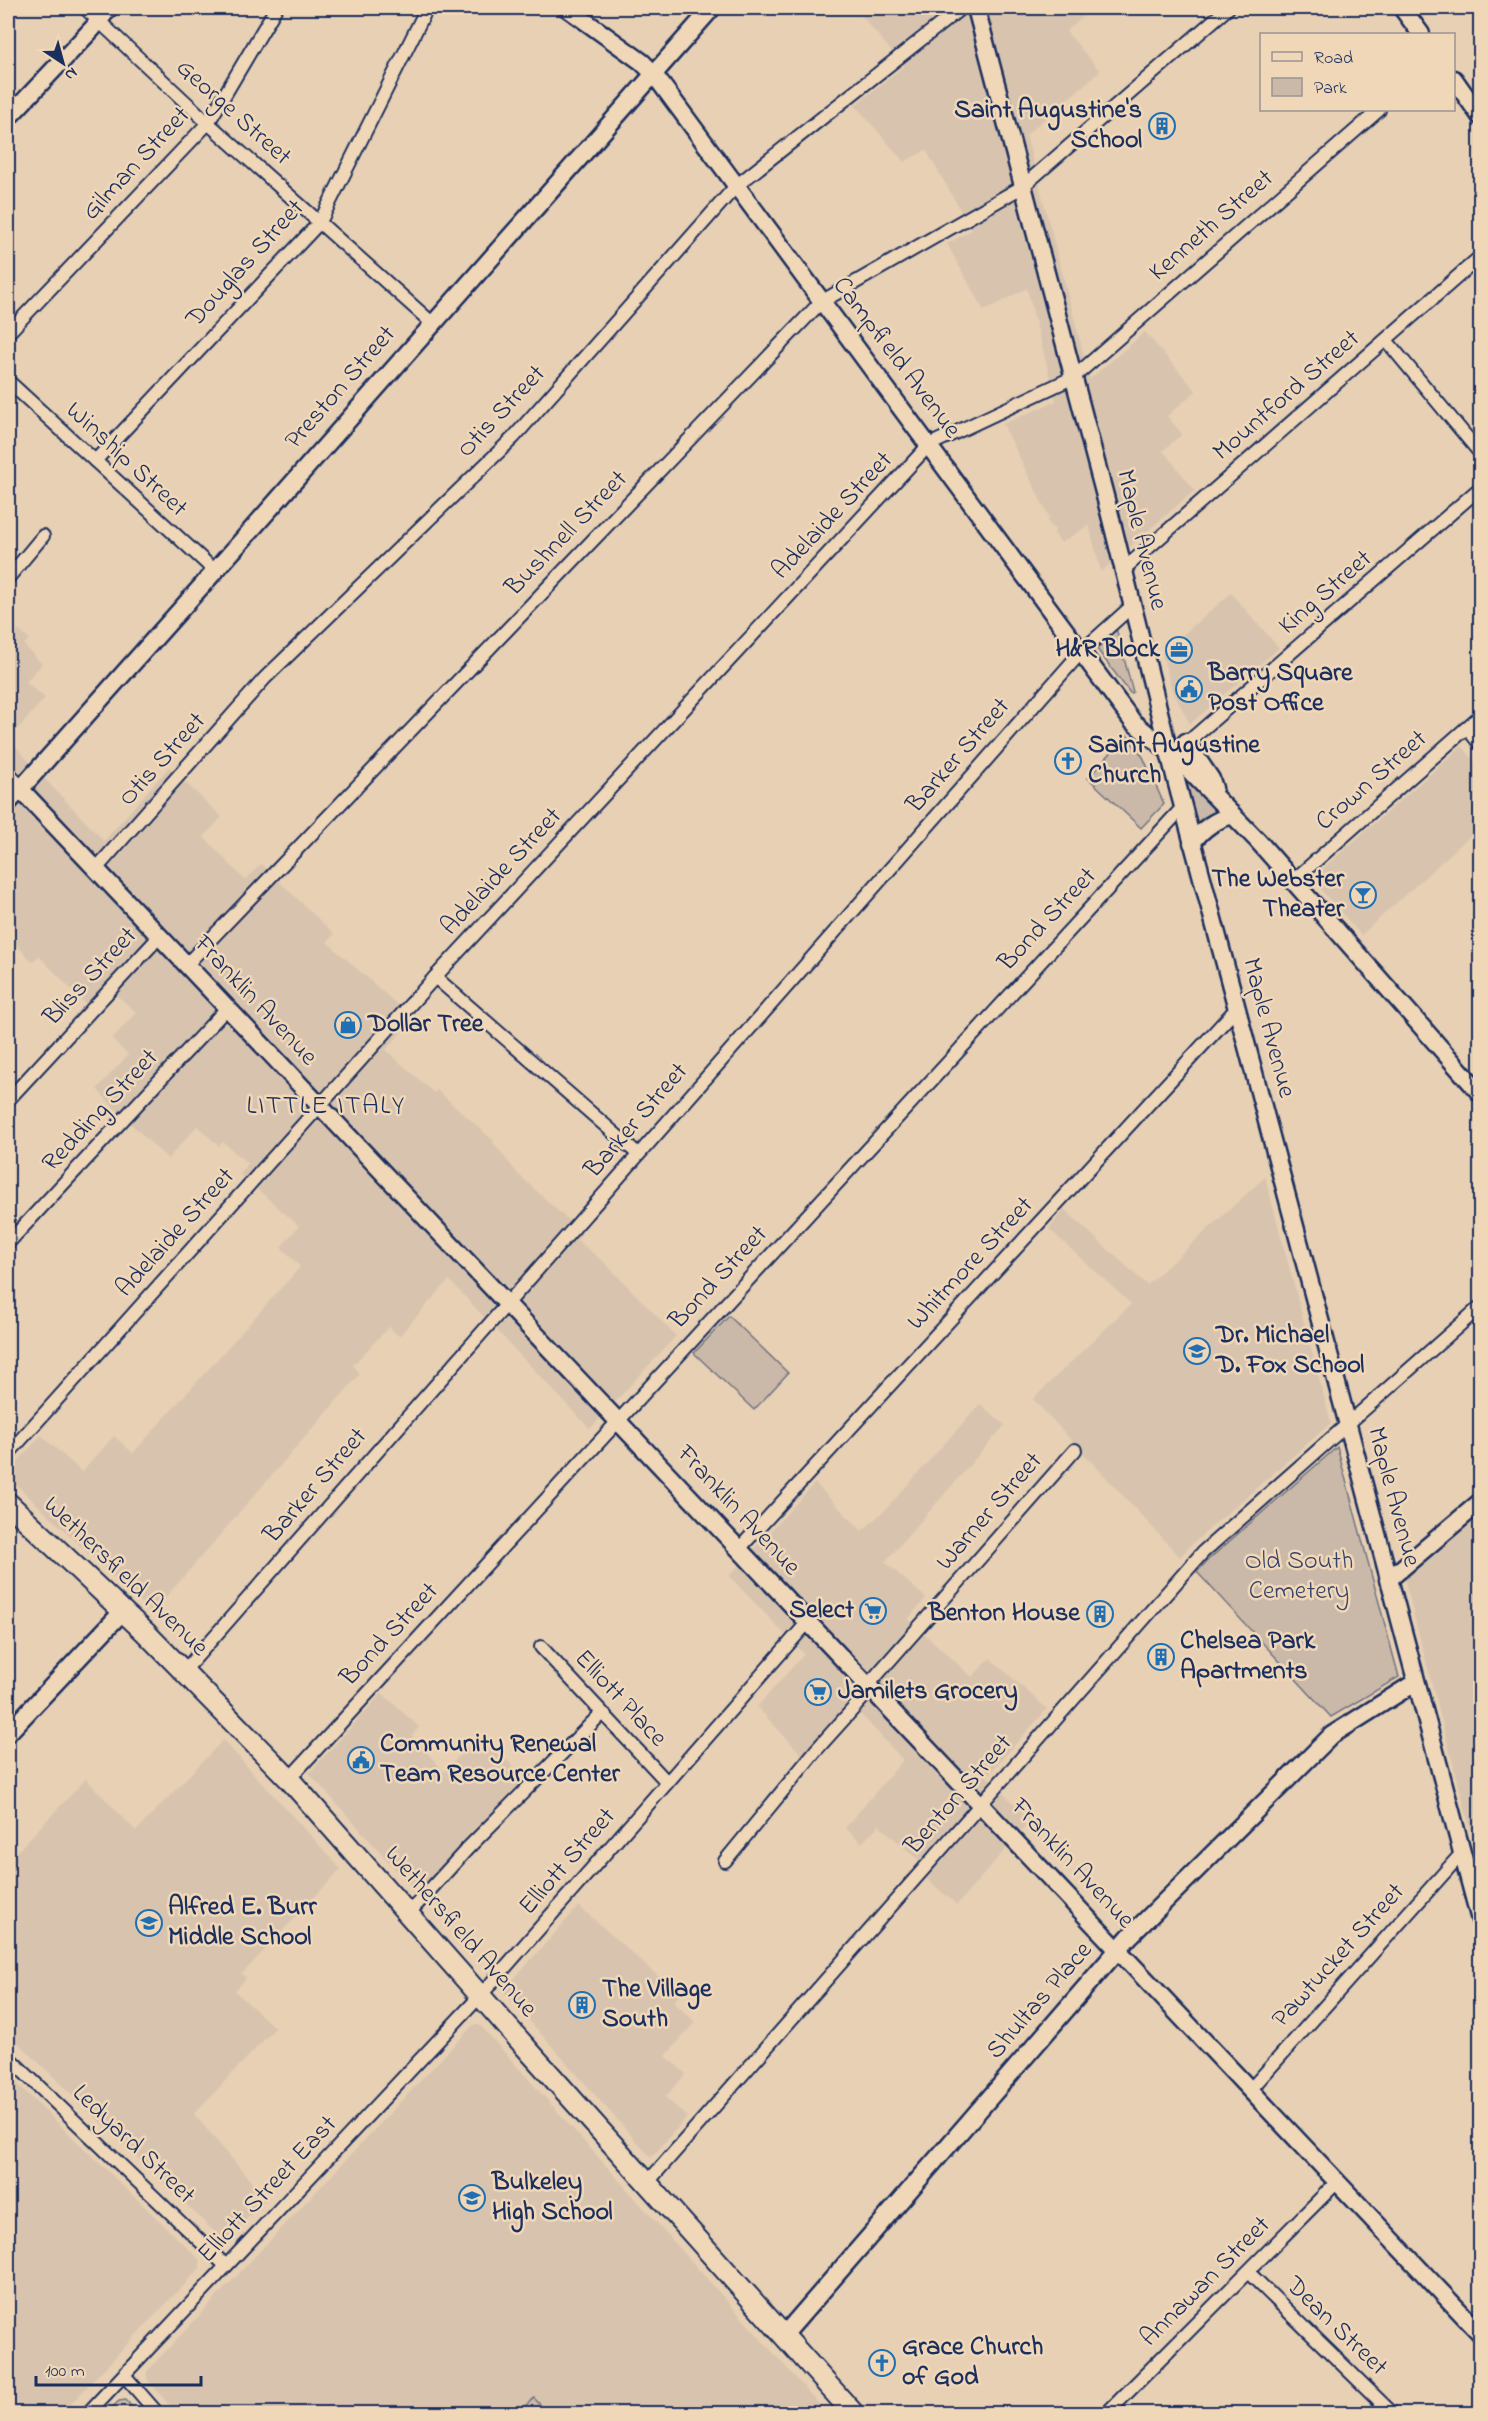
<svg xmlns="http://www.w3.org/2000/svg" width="1488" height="2421" font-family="'Indie Flower',sans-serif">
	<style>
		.built { fill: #d8c4ae }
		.green { fill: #cab9a8; stroke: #727483; stroke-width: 1.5 }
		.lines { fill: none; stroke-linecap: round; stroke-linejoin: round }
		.street-casing { stroke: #1b2f5e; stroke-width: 16 }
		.secondary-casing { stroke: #1b2f5e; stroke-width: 21 }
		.primary-casing { stroke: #1b2f5e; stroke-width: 24 }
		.street { stroke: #f0d7b8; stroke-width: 12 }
		.secondary { stroke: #f0d7b8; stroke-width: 16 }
		.primary { stroke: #f0d7b8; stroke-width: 20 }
		.labels { text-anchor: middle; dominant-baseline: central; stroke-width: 5; stroke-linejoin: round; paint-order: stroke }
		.poi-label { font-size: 26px; font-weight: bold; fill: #1b2f5e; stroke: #f0d7b8; text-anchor: start }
		.street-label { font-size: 26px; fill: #1b2f5e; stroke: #f0d7b8 }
		.park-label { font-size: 26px; fill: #354469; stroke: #f0d7b8 }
		.neighbourhood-label { font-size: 27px; letter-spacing: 1.5px; fill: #1b2f5e; stroke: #f0d7b8 }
	</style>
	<rect width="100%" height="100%" fill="#e7d0b4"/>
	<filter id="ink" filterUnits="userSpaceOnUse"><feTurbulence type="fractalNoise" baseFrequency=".0167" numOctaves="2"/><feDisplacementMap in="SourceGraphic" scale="12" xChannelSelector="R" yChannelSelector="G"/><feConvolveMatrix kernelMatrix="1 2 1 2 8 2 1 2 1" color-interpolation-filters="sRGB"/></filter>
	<g filter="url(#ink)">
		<g class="built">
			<polygon points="855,8 1093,8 1066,31 1100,71 1026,135 1090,379 1145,332 1196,391 1167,416 1182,434 1163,451 1195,490 1101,572 1089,525 1061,543 1054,533 1055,530 1047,521 1050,519 1003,424 1056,401 1027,288 984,311 947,244 972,230 926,150 904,162 855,105 904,66"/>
			<polygon points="1231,593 1279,648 1190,724 1172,690 1162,653"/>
			<polygon points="8,621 29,639 24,645 42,664 26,682 45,698 9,739 44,778 104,841 169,767 222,817 204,837 245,880 261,864 334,934 327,942 413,1019 386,1050 434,1093 437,1090 494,1141 493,1142 518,1174 582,1233 577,1240 606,1264 676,1336 590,1429 449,1280 399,1336 389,1327 353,1365 360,1374 152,1613 8,1477 8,1473 41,1435 82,1472 114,1436 133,1453 300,1267 281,1247 299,1226 240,1174 248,1164 223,1142 219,1146 197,1126 168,1159 114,1108 97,1089 128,1055 112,1039 136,1012 115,994 96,1015 39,956 32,962 8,935 8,909 12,903 8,898"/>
			<polygon points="1462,746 1480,768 1480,827 1361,935 1322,891 1318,880 1320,871"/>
			<polygon points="1265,1177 1331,1423 1192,1544 1180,1557 1033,1399 1131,1304 1049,1229 1064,1209 1147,1285"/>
			<polygon points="980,1404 1005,1425 885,1562 926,1598 908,1619 972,1677 990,1658 1047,1709 987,1776 1030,1821 957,1905 927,1879 932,1872 879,1825 862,1843 845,1828 903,1760 851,1704 805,1758 757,1707 804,1654 729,1576 815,1483 862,1531 885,1510"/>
			<polygon points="1480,1513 1480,1866 1404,1578"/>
			<polygon points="382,1693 419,1727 412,1735 444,1772 481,1733 525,1779 417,1893 309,1773"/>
			<polygon points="223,1740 341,1869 242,1974 246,1978 235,1991 275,2028 194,2114 266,2199 228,2238 221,2238 8,2033 8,1861 86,1779 136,1831"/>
			<polygon points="579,1906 679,1995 674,2002 695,2022 666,2056 686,2074 665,2097 687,2117 651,2158 503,1991"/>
			<polygon points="473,2025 480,2025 820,2405 819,2414 177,2414 147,2379 147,2371"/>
			<polygon points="8,2075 200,2260 200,2268 62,2413 8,2413"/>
		</g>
		<g class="green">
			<polygon points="1116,628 1133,692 1132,693 1130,693 1097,649"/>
			<polygon points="1127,735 1143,757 1164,804 1141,828 1088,778"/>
			<polygon points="1185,776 1219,812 1207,816 1198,825 1196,824"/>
			<polygon points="729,1316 788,1373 754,1410 694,1353"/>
			<polygon points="1337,1447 1399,1677 1331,1717 1197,1572 1208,1560"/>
			<polygon points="534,2398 548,2413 517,2413"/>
			<polygon points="126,2400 137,2413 106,2413 119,2401"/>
		</g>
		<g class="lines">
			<defs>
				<g id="street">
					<polyline points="85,8 208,123 432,323"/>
					<polyline points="8,333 208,123 276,8"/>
					<polyline points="1386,340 1480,453"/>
					<polyline points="8,381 215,571"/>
					<polyline points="95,461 320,222 427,8"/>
					<polyline points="1124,569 1480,257"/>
					<polyline points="8,578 43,536"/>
					<polyline points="1467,728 1480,744"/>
					<polyline points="1170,752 1195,736 1480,488"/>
					<polyline points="96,869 265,678 514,437 736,186 961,8"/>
					<polyline points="1294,880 1480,716"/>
					<polyline points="186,965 821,302 1022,187 1228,8"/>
					<polyline points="435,977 638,1154"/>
					<polyline points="8,1100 159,937"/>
					<polyline points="8,1243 227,1008"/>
					<polyline points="8,1454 435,977 929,445 1074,377 1379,110"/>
					<polyline points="739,1549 1236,1009"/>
					<polyline points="541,1647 667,1782"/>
					<polyline points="184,1671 1082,651 1131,607"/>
					<polyline points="868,1685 1075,1450"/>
					<polyline points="289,1779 1183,807"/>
					<polyline points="725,1861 817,1749 871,1689"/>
					<polyline points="408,1914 468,1848 602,1713"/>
					<polyline points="8,2057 226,2266"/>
					<polyline points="1250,2090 1462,1853"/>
					<polyline points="647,2183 1203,1552 1480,1307"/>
					<polyline points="1248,2272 1393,2414"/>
					<polyline points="124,2375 158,2414"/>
					<polyline points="87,2414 480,1996 808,1622"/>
					<polyline points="1106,2414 1337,2182"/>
				</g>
				<g id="secondary">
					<polyline points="567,8 642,62 653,73 1133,722 1178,759 1258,841 1480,1093"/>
					<polyline points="976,8 1110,515 1177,784 1480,1920"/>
					<polyline points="1402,8 1421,34"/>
					<polyline points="1454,79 1480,116"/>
					<polyline points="8,118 93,28 109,8"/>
					<polyline points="1186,742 1211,779 1214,788"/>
					<polyline points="8,776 1480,2333"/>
					<polyline points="8,803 215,571 712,8"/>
					<path d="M1192,843C1203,828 1215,820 1233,815"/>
					<polyline points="1388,1580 1480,1502"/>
					<polyline points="8,1733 123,1611"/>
					<polyline points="784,2335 1129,1937 1332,1735 1416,1682"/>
				</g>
				<polyline id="primary" points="8,1503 145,1632 289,1779 529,2051 854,2414"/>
			</defs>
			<use href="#street" class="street-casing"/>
			<use href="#secondary" class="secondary-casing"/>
			<use href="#primary" class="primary-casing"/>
			<use href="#street" class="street"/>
			<use href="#secondary" class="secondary"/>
			<use href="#primary" class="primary"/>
		</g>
	</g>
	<defs>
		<symbol id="building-ring" viewBox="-11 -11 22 22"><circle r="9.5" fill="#f0d7b8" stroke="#1f6fb2" stroke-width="1.5"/><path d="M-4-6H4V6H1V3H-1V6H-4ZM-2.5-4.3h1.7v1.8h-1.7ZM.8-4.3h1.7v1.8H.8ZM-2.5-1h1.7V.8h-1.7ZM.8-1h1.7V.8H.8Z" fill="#1f6fb2"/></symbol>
		<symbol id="office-ring" viewBox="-11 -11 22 22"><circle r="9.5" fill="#f0d7b8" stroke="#1f6fb2" stroke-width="1.5"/><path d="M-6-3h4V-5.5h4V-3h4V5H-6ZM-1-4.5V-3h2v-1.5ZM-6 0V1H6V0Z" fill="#1f6fb2"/></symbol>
		<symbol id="civic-ring" viewBox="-11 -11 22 22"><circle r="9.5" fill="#f0d7b8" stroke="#1f6fb2" stroke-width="1.5"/><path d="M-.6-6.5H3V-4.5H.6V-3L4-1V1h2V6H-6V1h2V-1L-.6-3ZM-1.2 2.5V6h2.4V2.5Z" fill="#1f6fb2"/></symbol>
		<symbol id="church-ring" viewBox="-11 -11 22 22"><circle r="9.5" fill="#f0d7b8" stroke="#1f6fb2" stroke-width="1.5"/><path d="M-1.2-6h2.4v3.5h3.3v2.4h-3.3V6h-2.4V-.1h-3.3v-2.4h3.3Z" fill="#1f6fb2"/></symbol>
		<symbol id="bar-ring" viewBox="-11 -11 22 22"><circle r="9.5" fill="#f0d7b8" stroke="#1f6fb2" stroke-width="1.5"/><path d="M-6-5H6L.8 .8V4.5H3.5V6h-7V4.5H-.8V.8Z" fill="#1f6fb2"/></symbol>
		<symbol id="shop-ring" viewBox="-11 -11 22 22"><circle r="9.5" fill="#f0d7b8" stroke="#1f6fb2" stroke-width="1.5"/><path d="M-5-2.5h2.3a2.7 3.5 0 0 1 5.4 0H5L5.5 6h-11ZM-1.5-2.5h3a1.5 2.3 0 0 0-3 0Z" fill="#1f6fb2"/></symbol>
		<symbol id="school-ring" viewBox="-11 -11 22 22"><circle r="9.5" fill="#f0d7b8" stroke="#1f6fb2" stroke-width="1.5"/><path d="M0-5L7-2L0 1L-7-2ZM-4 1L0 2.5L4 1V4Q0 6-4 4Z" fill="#1f6fb2"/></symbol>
		<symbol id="supermarket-ring" viewBox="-11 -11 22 22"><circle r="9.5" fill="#f0d7b8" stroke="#1f6fb2" stroke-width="1.5"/><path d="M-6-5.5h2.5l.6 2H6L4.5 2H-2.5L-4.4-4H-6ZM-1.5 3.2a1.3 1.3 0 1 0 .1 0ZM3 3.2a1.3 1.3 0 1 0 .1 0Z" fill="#1f6fb2"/></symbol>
	</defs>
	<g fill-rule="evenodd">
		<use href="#building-ring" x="1147" y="111" width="30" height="30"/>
		<use href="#office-ring" x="1164" y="635" width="30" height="30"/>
		<use href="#civic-ring" x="1174" y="674" width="30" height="30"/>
		<use href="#church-ring" x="1053" y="746" width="30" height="30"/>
		<use href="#bar-ring" x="1348" y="880" width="30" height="30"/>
		<use href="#shop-ring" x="333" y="1010" width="30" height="30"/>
		<use href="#school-ring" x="1182" y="1336" width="30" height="30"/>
		<use href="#supermarket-ring" x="858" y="1596" width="30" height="30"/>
		<use href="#building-ring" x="1085" y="1599" width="30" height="30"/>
		<use href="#building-ring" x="1146" y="1642" width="30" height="30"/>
		<use href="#supermarket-ring" x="803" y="1677" width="30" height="30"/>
		<use href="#civic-ring" x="346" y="1745" width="30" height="30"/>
		<use href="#school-ring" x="134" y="1908" width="30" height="30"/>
		<use href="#building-ring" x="567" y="1990" width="30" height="30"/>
		<use href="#school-ring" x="457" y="2183" width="30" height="30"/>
		<use href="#church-ring" x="867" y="2348" width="30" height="30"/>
	</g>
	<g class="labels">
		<g class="poi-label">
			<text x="1142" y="111" text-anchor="end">Saint Augustine's<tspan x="1142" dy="30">School</tspan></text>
			<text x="1160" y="650" text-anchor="end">H&amp;R Block</text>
			<text x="1208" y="674">Barry Square<tspan x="1208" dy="30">Post Office</tspan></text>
			<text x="1088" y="746">Saint Augustine<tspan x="1088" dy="30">Church</tspan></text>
			<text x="1344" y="880" text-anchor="end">The Webster<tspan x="1344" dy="30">Theater</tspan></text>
			<text x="368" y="1025">Dollar Tree</text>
			<text x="1216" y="1336">Dr. Michael<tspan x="1216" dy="30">D. Fox School</tspan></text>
			<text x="854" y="1611" text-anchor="end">Select</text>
			<text x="1080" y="1614" text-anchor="end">Benton House</text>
			<text x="1180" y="1642">Chelsea Park<tspan x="1180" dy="30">Apartments</tspan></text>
			<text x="838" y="1692">Jamilets Grocery</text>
			<text x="380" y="1745">Community Renewal<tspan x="380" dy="30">Team Resource Center</tspan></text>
			<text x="168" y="1908">Alfred E. Burr<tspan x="168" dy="30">Middle School</tspan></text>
			<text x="602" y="1990">The Village<tspan x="602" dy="30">South</tspan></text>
			<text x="492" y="2183">Bulkeley<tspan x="492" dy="30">High School</tspan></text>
			<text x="902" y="2348">Grace Church<tspan x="902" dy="30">of God</tspan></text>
		</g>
		<g class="street-label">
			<text transform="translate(233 113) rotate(42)">George Street</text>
			<text transform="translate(137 164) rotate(-47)">Gilman Street</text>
			<text transform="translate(1212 226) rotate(-41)">Kenneth Street</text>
			<text transform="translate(246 264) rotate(-48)">Douglas Street</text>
			<text transform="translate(896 358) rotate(53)">Campfield Avenue</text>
			<text transform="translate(341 388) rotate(-49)">Preston Street</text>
			<text transform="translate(1287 396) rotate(-41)">Mountford Street</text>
			<text transform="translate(502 412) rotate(-47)">Otis Street</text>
			<text transform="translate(126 460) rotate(43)">Winship Street</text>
			<text transform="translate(833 516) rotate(-47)">Adelaide Street</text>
			<text transform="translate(567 534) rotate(-46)">Bushnell Street</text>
			<text transform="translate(1141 540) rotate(76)">Maple Avenue</text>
			<text transform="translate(1326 593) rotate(-41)">King Street</text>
			<text transform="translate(959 756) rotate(-49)">Barker Street</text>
			<text transform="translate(163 760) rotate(-48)">Otis Street</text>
			<text transform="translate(1372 781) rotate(-41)">Crown Street</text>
			<text transform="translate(502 872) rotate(-47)">Adelaide Street</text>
			<text transform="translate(1048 920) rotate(-47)">Bond Street</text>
			<text transform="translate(91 977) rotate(-47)">Bliss Street</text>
			<text transform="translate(255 1001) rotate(47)">Franklin Avenue</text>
			<text transform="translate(1268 1028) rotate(75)">Maple Avenue</text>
			<text transform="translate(101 1111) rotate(-47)">Redding Street</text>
			<text transform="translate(637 1121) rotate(-49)">Barker Street</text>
			<text transform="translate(176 1233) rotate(-48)">Adelaide Street</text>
			<text transform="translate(971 1264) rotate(-47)">Whitmore Street</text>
			<text transform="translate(719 1278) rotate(-47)">Bond Street</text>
			<text transform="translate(316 1486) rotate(-49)">Barker Street</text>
			<text transform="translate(1393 1497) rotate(75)">Maple Avenue</text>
			<text transform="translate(738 1511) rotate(47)">Franklin Avenue</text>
			<text transform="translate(990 1512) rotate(-49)">Warner Street</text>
			<text transform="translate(125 1577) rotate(44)">Wethersfield Avenue</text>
			<text transform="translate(390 1635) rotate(-47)">Bond Street</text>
			<text transform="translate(620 1699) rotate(47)">Elliott Place</text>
			<text transform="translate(959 1795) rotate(-49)">Benton Street</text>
			<text transform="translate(568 1862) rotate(-49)">Elliott Street</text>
			<text transform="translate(1072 1864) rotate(47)">Franklin Avenue</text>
			<text transform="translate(460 1932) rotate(49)">Wethersfield Avenue</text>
			<text transform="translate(1339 1956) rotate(-48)">Pawtucket Street</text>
			<text transform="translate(1040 2001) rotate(-49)">Shultas Place</text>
			<text transform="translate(133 2145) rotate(44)">Ledyard Street</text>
			<text transform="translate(268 2190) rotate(-47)">Elliott Street East</text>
			<text transform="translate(1206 2282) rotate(-45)">Annawan Street</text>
			<text transform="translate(1336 2327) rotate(44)">Dean Street</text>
		</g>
		<g class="park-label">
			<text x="1299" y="1562">Old South<tspan x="1299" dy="30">Cemetery</tspan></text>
		</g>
		<g class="neighbourhood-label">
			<text x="326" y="1106">LITTLE ITALY</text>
		</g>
	</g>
	<rect width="1488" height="2421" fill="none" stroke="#f0d7b8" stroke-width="30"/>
	<rect x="15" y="15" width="1458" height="2391" fill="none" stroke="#1b2f5e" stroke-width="2" filter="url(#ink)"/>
	<rect x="1260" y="33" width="195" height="78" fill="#f0d7b8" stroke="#9b9494" stroke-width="1.5"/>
	<rect x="1272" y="52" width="30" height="9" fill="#f0d7b8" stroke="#9b9494" stroke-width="1.5"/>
	<text x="1314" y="63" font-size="18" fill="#1b2f5e">Road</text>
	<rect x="1272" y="78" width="30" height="18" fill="#cab9a8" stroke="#9b9494" stroke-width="1.5"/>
	<text x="1314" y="93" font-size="18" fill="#1b2f5e">Park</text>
	<g transform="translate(63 63) rotate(144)" stroke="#f0d7b8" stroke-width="4.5" paint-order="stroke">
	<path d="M0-4.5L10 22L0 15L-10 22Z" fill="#1b2f5e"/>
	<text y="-9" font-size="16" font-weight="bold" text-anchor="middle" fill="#1b2f5e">N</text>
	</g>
	<path d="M36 2376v9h165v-9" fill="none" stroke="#1b2f5e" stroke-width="3"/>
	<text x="45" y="2376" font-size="18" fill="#1b2f5e" stroke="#f0d7b8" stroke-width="4.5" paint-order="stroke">100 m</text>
</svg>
